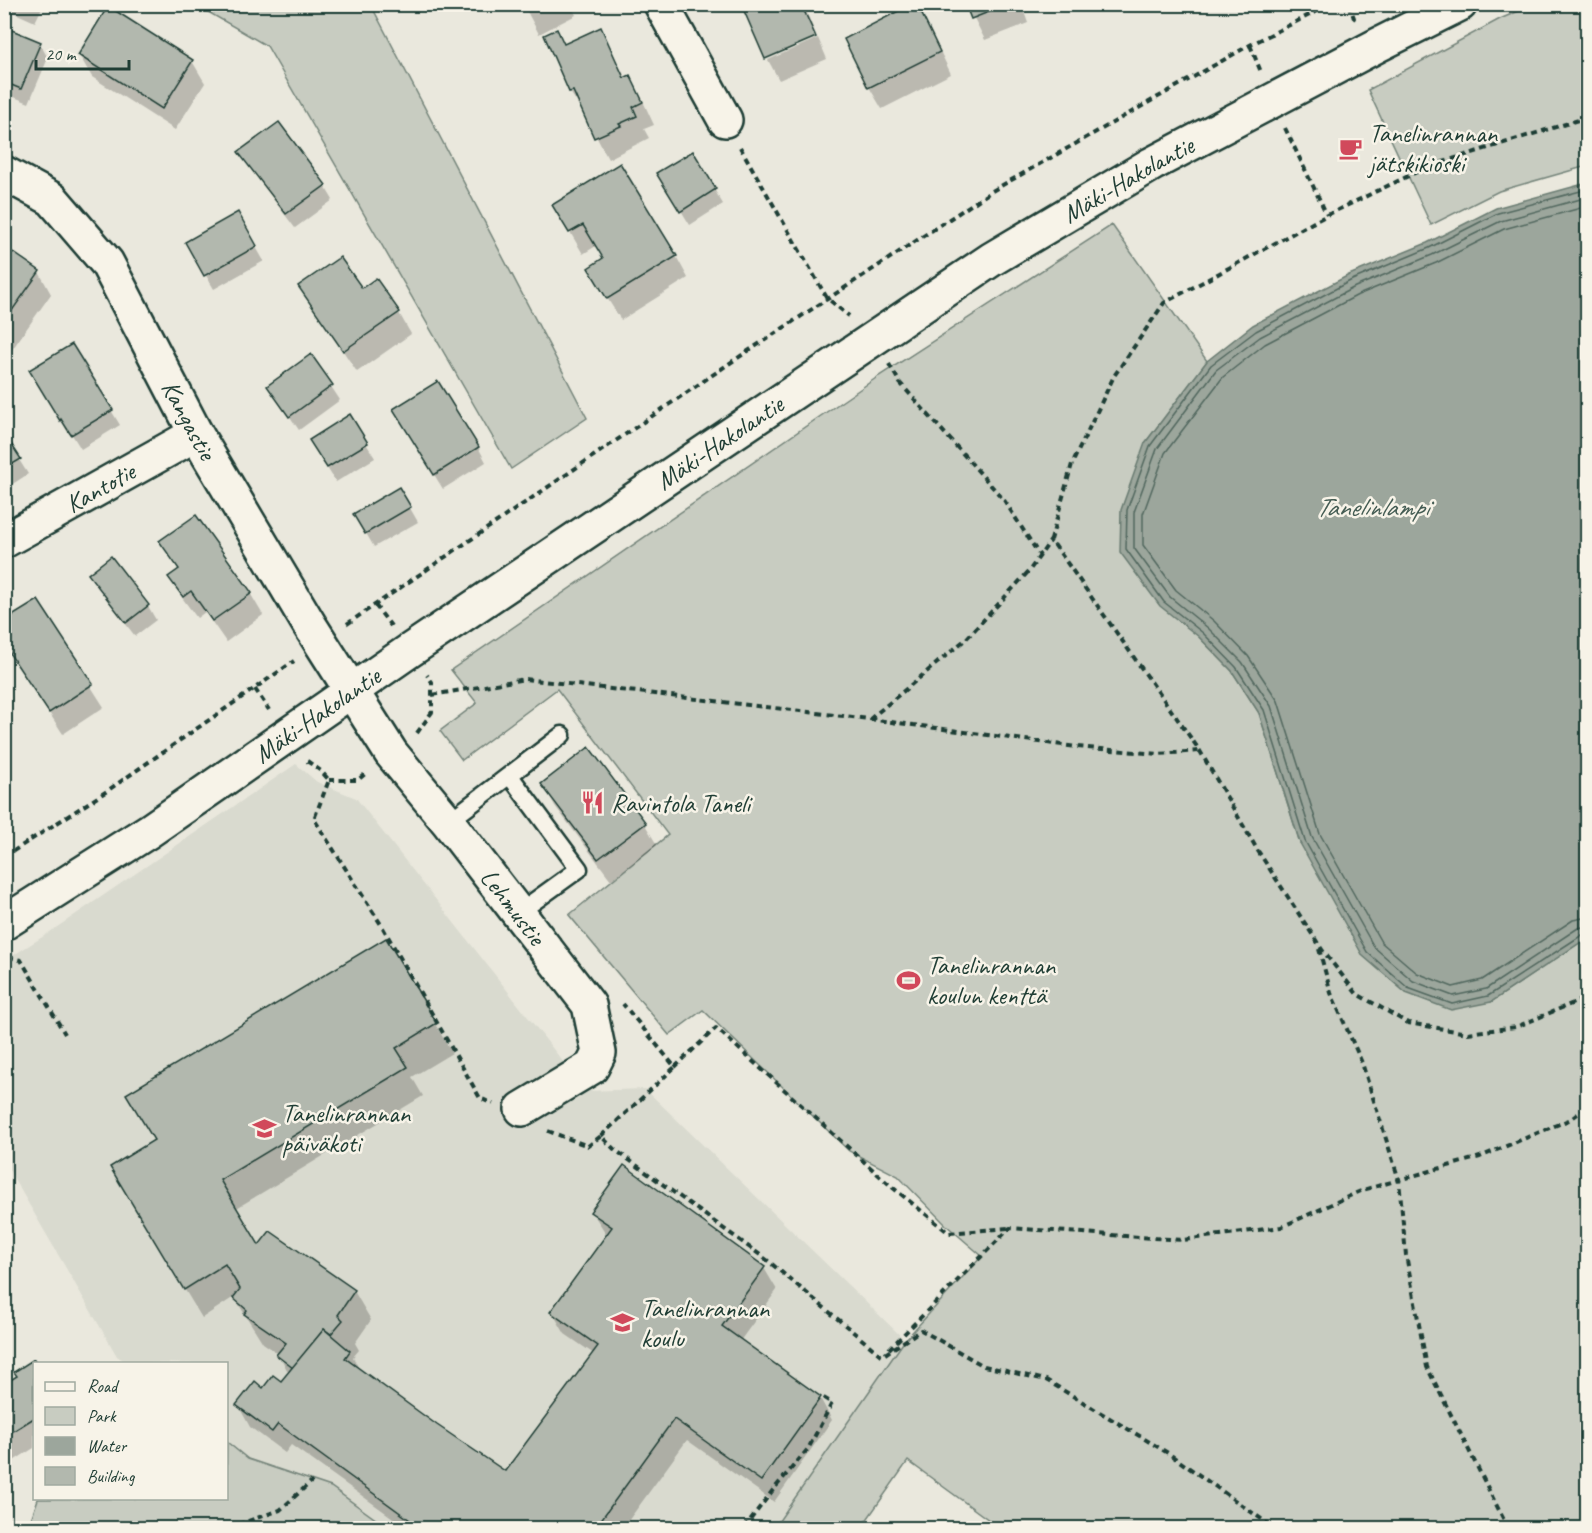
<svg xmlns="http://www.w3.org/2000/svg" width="1592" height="1533" font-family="Caveat,sans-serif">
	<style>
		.built { fill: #d9dacf }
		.green { fill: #c8ccc1; stroke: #74847a; stroke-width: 1.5 }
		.water { fill: #9ca69c; stroke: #6a7c72; stroke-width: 1.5 }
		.shadow { fill: #0003 }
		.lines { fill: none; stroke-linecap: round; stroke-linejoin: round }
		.shore { stroke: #51675e; stroke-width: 1.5 }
		.building { fill: #b2b8ae; stroke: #1f3d34; stroke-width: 1.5 }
		.lane-casing { stroke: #1f3d34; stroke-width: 21 }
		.street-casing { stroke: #1f3d34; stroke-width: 38 }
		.secondary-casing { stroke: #1f3d34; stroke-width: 38 }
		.path { stroke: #1f3d34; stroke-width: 4; stroke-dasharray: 6 4.5; stroke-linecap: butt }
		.lane { stroke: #f7f3e8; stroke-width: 16 }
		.street { stroke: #f7f3e8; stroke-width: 33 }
		.secondary { stroke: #f7f3e8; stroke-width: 33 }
		.labels { text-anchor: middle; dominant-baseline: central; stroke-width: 5; stroke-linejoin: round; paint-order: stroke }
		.poi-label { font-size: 26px; fill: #1f3d34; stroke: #f7f3e8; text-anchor: start }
		.street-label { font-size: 26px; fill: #1f3d34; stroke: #f7f3e8 }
		.water-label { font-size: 27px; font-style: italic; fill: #445c53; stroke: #f7f3e8 }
	</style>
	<rect width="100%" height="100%" fill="#eae8dd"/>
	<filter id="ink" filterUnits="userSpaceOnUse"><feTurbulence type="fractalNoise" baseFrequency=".0167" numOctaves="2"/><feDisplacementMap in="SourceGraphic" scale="12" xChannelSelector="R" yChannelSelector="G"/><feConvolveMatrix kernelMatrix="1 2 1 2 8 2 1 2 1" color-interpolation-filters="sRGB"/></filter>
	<g filter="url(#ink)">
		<polygon class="built" points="296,764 317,782 356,798 586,1091 645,1089 905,1340 774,1528 388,1528 331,1488 248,1459 227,1442 226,1364 127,1363 117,1356 5,1163 4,961 44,936"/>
		<g class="green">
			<polygon points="1535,4 1587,5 1587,166 1499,191 1431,225 1368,90 1500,19"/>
			<polygon points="196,5 371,5 587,418 511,469 267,46"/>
			<polygon points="1112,225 1207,361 1145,443 1199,637 1232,671 1259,713 1300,843 1491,1002 1587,938 1587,1528 1000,1528 908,1461 861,1528 774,1528 905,1340 982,1256 946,1225 898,1176 849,1151 703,1010 669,1035 569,915 668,835 557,689 462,760 440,731 477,703 451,670 879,376"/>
			<polygon points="227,1442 248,1459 331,1487 388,1528 20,1528 30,1522 38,1499 226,1498"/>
		</g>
		<polygon class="water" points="1587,183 1587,938 1491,1002 1451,1010 1406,993 1363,956 1300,843 1259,713 1232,671 1199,637 1160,606 1120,552 1121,510 1145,443 1207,361 1253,325 1349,275 1427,243 1496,208"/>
		<g class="shadow">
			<polygon points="4,4 44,4 35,22 4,8"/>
			<polygon points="523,4 576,4 572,7 576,15 539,34"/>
			<polygon points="743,4 803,4 816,35 767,57"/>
			<polygon points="967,4 1021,4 1028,23 985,40"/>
			<polygon points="928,26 951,74 882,109 869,87"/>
			<polygon points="600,29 626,79 630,77 642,99 654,125 644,129 649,138 608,159 584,113 570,92 546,36 557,31 565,45"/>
			<polygon points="818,38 827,59 779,80 768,60"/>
			<polygon points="40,44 48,58 29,103 4,93 4,51"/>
			<polygon points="79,55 192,61 205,83 175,130 92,77"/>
			<polygon points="240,152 324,185 333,200 295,228 249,167"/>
			<polygon points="692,153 723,204 690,225 667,188"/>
			<polygon points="554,205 676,256 688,278 621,320 602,290 605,259 596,246 583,254"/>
			<polygon points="237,214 264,261 214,289 187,243"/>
			<polygon points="4,248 39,272 51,294 4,361"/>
			<polygon points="300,286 361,291 399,313 411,334 357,372"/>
			<polygon points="72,346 120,425 81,449 71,433 69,434 31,371"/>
			<polygon points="311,356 340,400 299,430 269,386"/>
			<polygon points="349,416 375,458 336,482 319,455"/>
			<polygon points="403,424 478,447 486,462 443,489"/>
			<polygon points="4,436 28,474 8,487 4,481"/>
			<polygon points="399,489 418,522 374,547 355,514"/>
			<polygon points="161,542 250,593 263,615 226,642 205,612 197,618 183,599 170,577 179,571"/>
			<polygon points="90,574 148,606 156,620 135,636 98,588"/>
			<polygon points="37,602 104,707 63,734 8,650"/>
			<polygon points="543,784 644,823 657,845 611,880 555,806"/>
			<polygon points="386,940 452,1053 412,1077 423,1096 235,1209 259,1248 354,1291 371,1320 355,1343 359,1350 353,1357 360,1371 436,1426 506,1473 594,1354 565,1334 552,1312 607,1235 592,1212 764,1268 777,1290 740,1341 820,1398 832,1420 774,1502 687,1440 623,1528 407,1528 291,1445 285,1453 250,1427 238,1405 263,1390 281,1383 289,1374 279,1354 263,1343 234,1297 202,1318 128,1196 156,1141"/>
			<polygon points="34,1364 34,1448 4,1467 4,1386"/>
		</g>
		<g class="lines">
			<g class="shore">
				<polyline points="1588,189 1498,213 1429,248 1352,280 1256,331 1211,365 1150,446 1127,510 1126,549 1164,602 1203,633 1236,667 1264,710 1305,841 1367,952 1408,988 1452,1004 1488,996 1582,935 1588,934"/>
				<polyline points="1588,197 1501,221 1432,255 1355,287 1260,337 1216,370 1157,449 1134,512 1134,548 1170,597 1208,628 1242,662 1271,706 1312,837 1374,947 1413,981 1453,996 1486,989 1578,928 1588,926"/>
				<polyline points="1588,206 1504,229 1436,263 1358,295 1265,344 1223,377 1165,453 1143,514 1143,545 1176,590 1214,621 1248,656 1278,701 1320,834 1381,942 1417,973 1453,987 1482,980 1573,920 1588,917"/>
			</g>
		</g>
		<g class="building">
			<polygon points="741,4 801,4 816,37 765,59"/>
			<polygon points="912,4 917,4 940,52 868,88 844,39"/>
			<polygon points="965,4 1009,4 971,19"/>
			<polygon points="108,6 193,60 162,109 78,55"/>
			<polygon points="601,27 624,78 630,75 643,102 633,107 637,116 619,124 621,126 594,138 573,91 569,92 544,35 557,29 564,44"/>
			<polygon points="12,30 41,42 21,89 4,82 4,47"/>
			<polygon points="279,122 326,185 286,214 238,152"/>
			<polygon points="693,151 716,189 680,212 656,173"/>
			<polygon points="620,163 677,256 607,299 588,268 603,258 583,225 569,233 552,205"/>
			<polygon points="238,212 257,246 204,276 185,242"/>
			<polygon points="4,246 40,271 4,322"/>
			<polygon points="340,257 362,288 376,278 400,312 343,351 298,286"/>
			<polygon points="72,344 113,410 71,435 61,419 60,421 29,370"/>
			<polygon points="311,354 333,385 289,417 267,386"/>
			<polygon points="438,381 479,447 434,475 393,409"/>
			<polygon points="350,414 368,443 327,468 309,440"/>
			<polygon points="4,433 21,459 4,469"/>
			<polygon points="399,487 411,507 365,534 353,514"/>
			<polygon points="196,515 252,593 212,621 191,591 183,597 168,577 179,569 159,541"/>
			<polygon points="111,556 149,605 126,623 88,574"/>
			<polygon points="38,600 93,684 49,713 4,645 4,621"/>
			<polygon points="589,747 646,823 598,859 541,784"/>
			<polygon points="386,938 437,1023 396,1048 408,1067 220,1180 259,1245 270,1231 355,1290 338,1315 343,1320 331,1334 324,1329 293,1368 276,1355 286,1343 244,1314 247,1310 233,1298 240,1289 225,1264 184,1290 110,1167 154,1140 126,1094"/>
			<polygon points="624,1165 765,1267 722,1326 821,1397 761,1481 674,1419 595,1528 421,1528 278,1424 272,1432 236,1405 255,1381 263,1388 273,1375 281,1381 324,1329 350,1351 345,1358 437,1425 505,1471 598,1346 550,1312 612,1227 590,1212"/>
			<polygon points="34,1359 37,1364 34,1364 34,1418 4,1437 4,1384 17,1376 14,1372"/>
		</g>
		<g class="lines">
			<defs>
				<g id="lane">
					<polyline points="510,776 579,869 518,913"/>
					<polyline points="448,822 562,735"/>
				</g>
				<g id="street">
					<polyline points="661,4 725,120"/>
					<path id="s1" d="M4,173L52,199L107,263L196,434L309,624L391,753L448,822L589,1005L599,1053L592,1067L522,1109"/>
					<path id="s2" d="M4,541L196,434"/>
				</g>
				<g id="secondary">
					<path id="s3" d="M4,923L149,831L409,651L992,259L1152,164L1378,45L1460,4"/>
				</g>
			</defs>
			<use href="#lane" class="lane-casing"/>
			<use href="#street" class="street-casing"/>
			<use href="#secondary" class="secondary-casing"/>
			<g class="path">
				<polyline points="1349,4 1354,18 1352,20"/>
				<polyline points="1250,45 1261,72"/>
				<polyline points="1588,117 1427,167 1327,215 1164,303 1114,376 1072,464 1051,540 1200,751 1258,851 1323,951 1357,994 1408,1023 1468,1033 1516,1027 1588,997"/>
				<polyline points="1285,128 1327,215"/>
				<polyline points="740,147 827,298 849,316"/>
				<polyline points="889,364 900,383 1004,500 1040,556"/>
				<polyline points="375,605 391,626"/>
				<polyline points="347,624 730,363 992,191 1250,45 1331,4"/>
				<polyline points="255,689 269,710"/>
				<polyline points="432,695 525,679 869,719 1077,747 1159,754 1200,751"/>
				<polyline points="870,719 966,639 1029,571 1051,540"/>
				<polyline points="417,733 432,712 432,682 427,675"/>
				<polyline points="307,761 321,771 329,780 314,819 382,926 480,1098 493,1104"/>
				<polyline points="329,780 358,780 366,773"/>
				<polyline points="4,857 107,791 294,661"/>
				<polyline points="1319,949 1331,993 1362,1063 1399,1180 1406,1255 1427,1367 1508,1528"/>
				<polyline points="8,957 21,960 65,1034"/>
				<polyline points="675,1067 716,1028 892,1187 949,1233 1009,1228"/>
				<polyline points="548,1131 588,1146 601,1136 614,1149 767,1260 882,1356 921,1330 984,1366 1046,1380 1168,1453 1274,1528"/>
				<polyline points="601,1136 675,1067 623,1004"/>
				<polyline points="889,1349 1010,1228 1183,1240 1281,1227 1363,1190 1480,1157 1571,1119 1588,1106"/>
				<polyline points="228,1528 280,1510 312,1481"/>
				<polyline points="744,1528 773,1490 808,1449 832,1403 822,1397"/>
			</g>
			<use href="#lane" class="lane"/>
			<use href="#street" class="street"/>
			<use href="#secondary" class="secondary"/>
		</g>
	</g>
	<defs>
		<symbol id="cafe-bare" viewBox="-9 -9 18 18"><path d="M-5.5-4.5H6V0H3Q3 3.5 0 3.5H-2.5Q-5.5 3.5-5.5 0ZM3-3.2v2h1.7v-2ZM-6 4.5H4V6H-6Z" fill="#d1495b" stroke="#f7f3e8" stroke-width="2.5" paint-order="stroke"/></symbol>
		<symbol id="restaurant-bare" viewBox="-9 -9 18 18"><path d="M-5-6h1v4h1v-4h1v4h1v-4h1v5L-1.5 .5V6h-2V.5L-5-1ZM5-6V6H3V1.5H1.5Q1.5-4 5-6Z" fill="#d1495b" stroke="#f7f3e8" stroke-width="2.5" paint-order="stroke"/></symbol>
		<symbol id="stadium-bare" viewBox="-9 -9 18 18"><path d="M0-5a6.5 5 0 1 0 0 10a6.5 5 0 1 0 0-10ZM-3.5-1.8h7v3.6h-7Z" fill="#d1495b" stroke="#f7f3e8" stroke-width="2.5" paint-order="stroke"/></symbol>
		<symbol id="school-bare" viewBox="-9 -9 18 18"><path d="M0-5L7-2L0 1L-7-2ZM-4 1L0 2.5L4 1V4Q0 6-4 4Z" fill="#d1495b" stroke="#f7f3e8" stroke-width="2.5" paint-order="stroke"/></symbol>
	</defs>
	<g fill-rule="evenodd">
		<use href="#cafe-bare" x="1334" y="132" width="33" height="33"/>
		<use href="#restaurant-bare" x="576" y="786" width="33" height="33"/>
		<use href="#stadium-bare" x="892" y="964" width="33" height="33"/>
		<use href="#school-bare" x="248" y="1112" width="33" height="33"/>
		<use href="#school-bare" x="606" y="1306" width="33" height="33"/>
	</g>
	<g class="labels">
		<g class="poi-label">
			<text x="1369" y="133">Tanelinrannan<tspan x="1369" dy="30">jätskikioski</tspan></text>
			<text x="611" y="803">Ravintola Taneli</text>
			<text x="927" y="965">Tanelinrannan<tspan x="927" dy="30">koulun kenttä</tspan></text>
			<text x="282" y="1113">Tanelinrannan<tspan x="282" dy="30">päiväkoti</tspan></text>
			<text x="641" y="1308">Tanelinrannan<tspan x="641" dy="30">koulu</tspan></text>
		</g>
		<g class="street-label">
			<text stroke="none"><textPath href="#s3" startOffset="1348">Mäki-Hakolantie</textPath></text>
			<text stroke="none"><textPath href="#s1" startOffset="316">Kangastie</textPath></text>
			<text stroke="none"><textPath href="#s3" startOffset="862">Mäki-Hakolantie</textPath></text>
			<text stroke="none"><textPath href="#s2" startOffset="110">Kantotie</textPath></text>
			<text stroke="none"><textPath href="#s3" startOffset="376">Mäki-Hakolantie</textPath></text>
			<text stroke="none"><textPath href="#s1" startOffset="902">Lehmustie</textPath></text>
		</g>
		<g class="water-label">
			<text x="1372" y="507">Tanelinlampi</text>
		</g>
	</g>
	<rect width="1592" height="1533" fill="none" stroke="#f7f3e8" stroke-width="24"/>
	<rect x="12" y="12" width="1568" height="1509" fill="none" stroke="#1f3d34" stroke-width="2" filter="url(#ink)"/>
	<rect x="33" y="1362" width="195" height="138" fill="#f7f3e8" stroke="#a1aaa0" stroke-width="1.5"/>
	<rect x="45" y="1382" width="30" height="9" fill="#f7f3e8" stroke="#a1aaa0" stroke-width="1.5"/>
	<text x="87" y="1392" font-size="18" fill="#1f3d34">Road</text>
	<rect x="45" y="1407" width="30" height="18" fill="#c8ccc1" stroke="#a1aaa0" stroke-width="1.5"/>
	<text x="87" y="1422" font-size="18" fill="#1f3d34">Park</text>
	<rect x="45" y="1437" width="30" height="18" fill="#9ca69c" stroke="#a1aaa0" stroke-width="1.5"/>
	<text x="87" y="1452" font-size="18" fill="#1f3d34">Water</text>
	<rect x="45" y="1467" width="30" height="18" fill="#b2b8ae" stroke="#a1aaa0" stroke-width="1.5"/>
	<text x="87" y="1482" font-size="18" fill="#1f3d34">Building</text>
	<path d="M36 60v9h93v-9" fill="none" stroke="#1f3d34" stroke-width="3"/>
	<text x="45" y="60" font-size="18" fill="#1f3d34" stroke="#f7f3e8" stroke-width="4.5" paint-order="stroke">20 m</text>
</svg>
